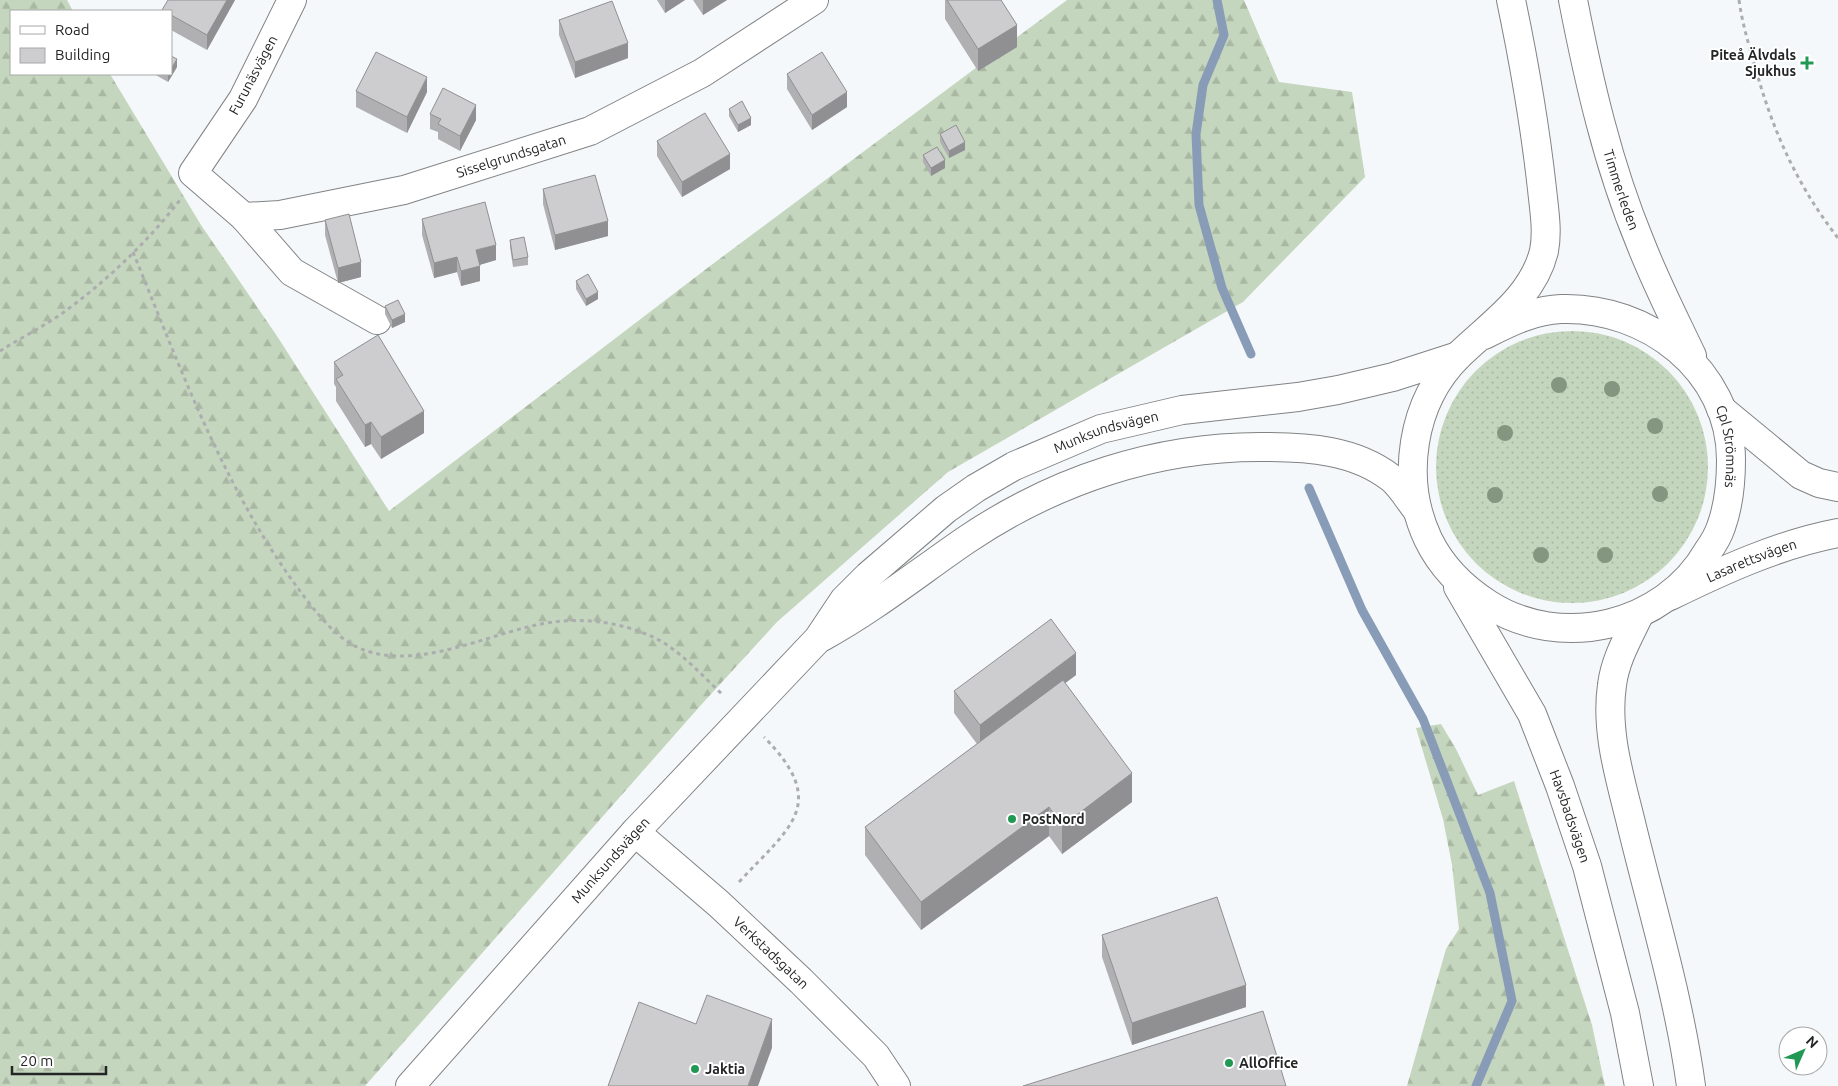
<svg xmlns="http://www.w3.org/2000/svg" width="1838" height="1086" font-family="Ubuntu,sans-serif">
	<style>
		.grass { fill: url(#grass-dots) }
		.forest { fill: url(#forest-firs) }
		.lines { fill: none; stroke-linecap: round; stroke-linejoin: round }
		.stream { stroke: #899cb7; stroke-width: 9 }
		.minor-casing { stroke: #818385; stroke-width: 30 }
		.major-casing { stroke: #818385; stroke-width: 30 }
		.path { stroke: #abadaf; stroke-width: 3; stroke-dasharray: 4 4; stroke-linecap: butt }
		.minor { stroke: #fff; stroke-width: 28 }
		.major { stroke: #fff; stroke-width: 28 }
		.tree { fill: #84967f }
		.wall { fill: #b0afb2 }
		.shaded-wall { fill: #908f91 }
		.building { fill: #cdcccf; stroke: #908f91 }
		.poi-dot { fill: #219854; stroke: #fff; stroke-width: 2 }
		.labels { text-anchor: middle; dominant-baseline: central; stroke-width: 4; stroke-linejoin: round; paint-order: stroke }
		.poi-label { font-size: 14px; font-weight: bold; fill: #242526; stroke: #fff; text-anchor: start }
		.street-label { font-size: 14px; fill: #242526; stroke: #fff }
	</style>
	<defs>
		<pattern id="grass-dots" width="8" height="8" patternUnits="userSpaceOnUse" patternTransform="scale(1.25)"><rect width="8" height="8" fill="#c5d6be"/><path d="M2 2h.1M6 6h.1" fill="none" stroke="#a9b8a3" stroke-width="1.8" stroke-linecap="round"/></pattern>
		<pattern id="forest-firs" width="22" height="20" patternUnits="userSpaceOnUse" patternTransform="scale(1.25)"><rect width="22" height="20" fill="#c5d6be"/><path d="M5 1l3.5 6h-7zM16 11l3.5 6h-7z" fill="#a9b8a3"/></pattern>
	</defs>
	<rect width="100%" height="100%" fill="#f5f8fa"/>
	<circle class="grass" cx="1572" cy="467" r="136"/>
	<g class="forest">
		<polygon points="0,0 67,0 73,11 11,11 11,74 110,74 201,225 277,336 389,511 714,263 1067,0 1244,0 1279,82 1352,92 1365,177 1243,302 948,472 777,622 701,705 365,1086 0,1086"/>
		<polygon points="1441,724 1456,749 1478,795 1514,781 1592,1025 1605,1086 1407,1086 1446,949 1459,929 1452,865 1443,819 1416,728"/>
	</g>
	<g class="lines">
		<g class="stream">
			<polyline points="1217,0 1224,35 1203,85 1196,134 1199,205 1222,288 1251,354"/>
			<polyline points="1309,488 1362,610 1423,719 1490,893 1512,1001 1476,1086"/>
		</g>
		<defs>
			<g id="minor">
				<path id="s1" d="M292,0L243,99L193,173L244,217L280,215L404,190L590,131L702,73L814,0"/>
				<polyline points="244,217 292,272 377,320"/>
				<polyline points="1721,409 1801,475 1819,483 1838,487"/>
				<path id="s2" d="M1670,596C1723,570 1780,544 1838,533"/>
				<path d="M822,637C873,609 918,573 966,540C1055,480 1157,446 1264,447C1308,447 1355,450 1391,478C1401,486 1409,500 1417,510"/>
				<path id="s3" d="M635,832L719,904L801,981L876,1056L896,1086"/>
				<path id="s4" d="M410,1086L635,832L818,639L844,600L868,576L946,509L976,488L1014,466L1101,429L1182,410L1298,397L1338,390L1393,377L1458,356"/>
			</g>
			<g id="major">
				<path id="s5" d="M1573,0C1589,82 1608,165 1640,242C1655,281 1674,318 1692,356"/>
				<path id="s6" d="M1484,335C1508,323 1533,310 1561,309C1647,306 1731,370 1731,460C1731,483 1729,505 1721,527C1718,536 1713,544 1708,551C1664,627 1561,651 1488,604C1463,588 1441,566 1428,539C1400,479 1411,402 1459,355C1491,324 1533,297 1544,251C1548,231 1544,209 1542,189C1535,126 1524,62 1511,0"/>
				<path id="s7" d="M1458,587L1532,714L1560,786L1587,866L1625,1013L1639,1086"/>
				<path d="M1639,615C1628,638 1615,660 1612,685C1605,733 1621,781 1632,827C1653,913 1679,998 1691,1086"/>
			</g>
		</defs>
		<use href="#minor" class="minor-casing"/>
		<use href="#major" class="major-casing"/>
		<g class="path">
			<path d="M1739,0C1742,22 1748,42 1754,63C1772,129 1796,184 1838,238"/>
			<path d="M133,252C180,367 223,486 297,587C312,607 331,633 353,645C413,677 492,630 553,622C584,618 617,622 646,634C676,645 700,674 723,695"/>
			<path d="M0,351C22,337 47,325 68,309C110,278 148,241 180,200"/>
			<path d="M739,882C790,827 830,804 764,737"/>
		</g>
		<use href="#minor" class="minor"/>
		<use href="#major" class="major"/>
	</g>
	<g class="tree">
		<circle cx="1559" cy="385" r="8"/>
		<circle cx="1612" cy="389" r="8"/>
		<circle cx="1655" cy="426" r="8"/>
		<circle cx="1505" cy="433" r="8"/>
		<circle cx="1660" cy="494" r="8"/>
		<circle cx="1495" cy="495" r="8"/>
		<circle cx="1541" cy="555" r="8"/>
		<circle cx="1605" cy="555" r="8"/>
	</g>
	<g class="wall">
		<polygon points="235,0 207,50 171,30 171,11 162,11 162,10"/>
		<polygon points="657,0 685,0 665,13"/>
		<polygon points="693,0 727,0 703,15"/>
		<polygon points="945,0 1001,0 1017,47 978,71 945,19"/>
		<polygon points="559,20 628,58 575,78 559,35"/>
		<polygon points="177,67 168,82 154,74 171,74"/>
		<polygon points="787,74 847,107 812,130 787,89"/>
		<polygon points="356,91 427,92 407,133 356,107"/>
		<polygon points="729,109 751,125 738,132 729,116"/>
		<polygon points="430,114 476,120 460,151 438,139 438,132 430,129"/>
		<polygon points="940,134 965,150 949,158 940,142"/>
		<polygon points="657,141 730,169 682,197 657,156"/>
		<polygon points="923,155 945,168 931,176 923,162"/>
		<polygon points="543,189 608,236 555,250 543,204"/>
		<polygon points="422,219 496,260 479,265 480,281 461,286 457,272 434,278 422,235"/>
		<polygon points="325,220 361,277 338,283 325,235"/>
		<polygon points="510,240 528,257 528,265 513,267 510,247"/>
		<polygon points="576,281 598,299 586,306 576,289"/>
		<polygon points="385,306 405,322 392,328 385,314"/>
		<polygon points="334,362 424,433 381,459 371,444 365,447 336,401 336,387 334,384"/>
		<polygon points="1076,675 1065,683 1132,802 1062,854 1049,836 921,930 865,855 865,827 977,744 954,713 954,691"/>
		<polygon points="1102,935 1246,1007 1132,1045 1102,957"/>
	</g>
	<g class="shaded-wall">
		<polygon points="227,0 235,0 207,50 207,35"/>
		<polygon points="665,0 685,0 665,13"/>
		<polygon points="703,0 727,0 703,15"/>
		<polygon points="1017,25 1017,47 978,71 978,49"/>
		<polygon points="628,43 628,58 575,78 575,62"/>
		<polygon points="177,59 177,67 168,82 168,74 171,74 171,69"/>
		<polygon points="427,77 427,92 407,133 407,117"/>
		<polygon points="847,92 847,107 812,130 812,115"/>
		<polygon points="476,105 476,120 460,151 460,136"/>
		<polygon points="751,118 751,125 738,132 738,125"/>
		<polygon points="965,142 965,150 949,158 949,151"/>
		<polygon points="730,154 730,169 682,197 682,182"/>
		<polygon points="945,160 945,168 931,176 931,168"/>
		<polygon points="608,221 608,236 555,250 555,235"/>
		<polygon points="496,245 496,260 476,266 476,250"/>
		<polygon points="457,257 457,272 434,278 434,263"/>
		<polygon points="361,262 361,277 338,283 338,268"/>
		<polygon points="480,266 480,281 461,286 461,271"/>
		<polygon points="598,292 598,299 586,306 586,299"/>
		<polygon points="405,314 405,322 392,328 392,320"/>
		<polygon points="424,411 424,433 381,459 381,437"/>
		<polygon points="371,422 371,444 365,447 365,425"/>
		<polygon points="1076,653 1076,675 980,747 980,725"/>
		<polygon points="1132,773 1132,802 1062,854 1062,826"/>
		<polygon points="1049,807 1049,836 921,930 921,902"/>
		<polygon points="1246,985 1246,1007 1132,1045 1132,1023"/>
		<polygon points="772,1019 772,1048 758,1086 748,1086"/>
	</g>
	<g class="building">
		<polygon points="168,0 227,0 207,35 171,15 171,11 164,11 162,10"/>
		<polygon points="947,0 1001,0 1017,25 978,49"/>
		<polygon points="612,1 628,43 575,62 559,20"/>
		<polygon points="376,52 427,77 407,117 356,91"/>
		<polygon points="822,52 847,92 812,115 787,74"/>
		<polygon points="171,56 177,59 171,69"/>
		<polygon points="443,88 476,105 460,136 438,124 441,119 430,114"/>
		<polygon points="742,101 751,118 738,125 729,109"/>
		<polygon points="705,113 730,154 682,182 657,141"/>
		<polygon points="956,125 965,142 949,151 940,134"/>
		<polygon points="937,147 945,160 931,168 923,155"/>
		<polygon points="595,175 608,221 555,235 543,189"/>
		<polygon points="485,202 496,245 476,250 480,266 461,271 457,257 434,263 422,219"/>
		<polygon points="349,214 361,262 338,268 325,220"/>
		<polygon points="524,237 528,257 513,260 510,240"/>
		<polygon points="588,274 598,292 586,299 576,281"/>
		<polygon points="398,300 405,314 392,320 385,306"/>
		<polygon points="378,335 424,411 381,437 371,422 365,425 336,379 343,375 334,362"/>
		<polygon points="1051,619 1076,653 980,725 954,691"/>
		<polygon points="1063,680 1132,773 1062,826 1049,807 921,902 865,827"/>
		<polygon points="1217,897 1246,985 1132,1023 1102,935"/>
		<polygon points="707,995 772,1019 748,1086 608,1086 639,1002 696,1024"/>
		<polygon points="1263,1011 1286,1086 1023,1086"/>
	</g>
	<g class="poi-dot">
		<path d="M1804.5 55.5h5v5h5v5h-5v5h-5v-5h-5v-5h5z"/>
		<circle cx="1012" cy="819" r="5"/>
		<circle cx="1229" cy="1063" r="5"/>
		<circle cx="695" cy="1069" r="5"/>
	</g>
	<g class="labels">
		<g class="poi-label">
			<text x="1796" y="55" text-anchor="end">Piteå Älvdals<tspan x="1796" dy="16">Sjukhus</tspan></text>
			<text x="1022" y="819">PostNord</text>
			<text x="1239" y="1063">AllOffice</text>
			<text x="705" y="1069">Jaktia</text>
		</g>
		<g class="street-label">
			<text transform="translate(253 75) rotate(-62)">Furunäsvägen</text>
			<text stroke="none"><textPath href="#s1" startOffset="542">Sisselgrundsgatan</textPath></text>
			<text stroke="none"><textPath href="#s5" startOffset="196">Timmerleden</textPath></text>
			<text stroke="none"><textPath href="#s4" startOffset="968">Munksundsvägen</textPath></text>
			<text stroke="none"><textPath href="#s6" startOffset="321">Cpl Strömnäs</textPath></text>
			<text stroke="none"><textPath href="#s2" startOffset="89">Lasarettsvägen</textPath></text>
			<text stroke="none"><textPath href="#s7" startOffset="256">Havsbadsvägen</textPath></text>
			<text stroke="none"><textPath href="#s4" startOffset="302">Munksundsvägen</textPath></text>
			<text stroke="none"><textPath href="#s3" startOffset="182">Verkstadsgatan</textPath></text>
		</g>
	</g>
	<rect x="10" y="10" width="162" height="65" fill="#ffffff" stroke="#a7a8a8"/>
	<rect x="20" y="26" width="25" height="8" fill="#ffffff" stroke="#a7a8a8"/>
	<text x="55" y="35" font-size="15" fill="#242526">Road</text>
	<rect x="20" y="48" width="25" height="15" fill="#cdcccf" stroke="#a7a8a8"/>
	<text x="55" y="60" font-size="15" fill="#242526">Building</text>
	<g transform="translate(1803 1051) rotate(45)"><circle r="24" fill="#ffffff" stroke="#a7a8a8"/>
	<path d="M0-4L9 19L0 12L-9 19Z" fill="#219854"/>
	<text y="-8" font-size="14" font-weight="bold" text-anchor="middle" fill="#242526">N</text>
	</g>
	<path d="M12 1066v8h94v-8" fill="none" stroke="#242526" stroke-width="2.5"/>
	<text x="20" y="1066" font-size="15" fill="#242526" stroke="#ffffff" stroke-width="4" paint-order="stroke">20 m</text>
</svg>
